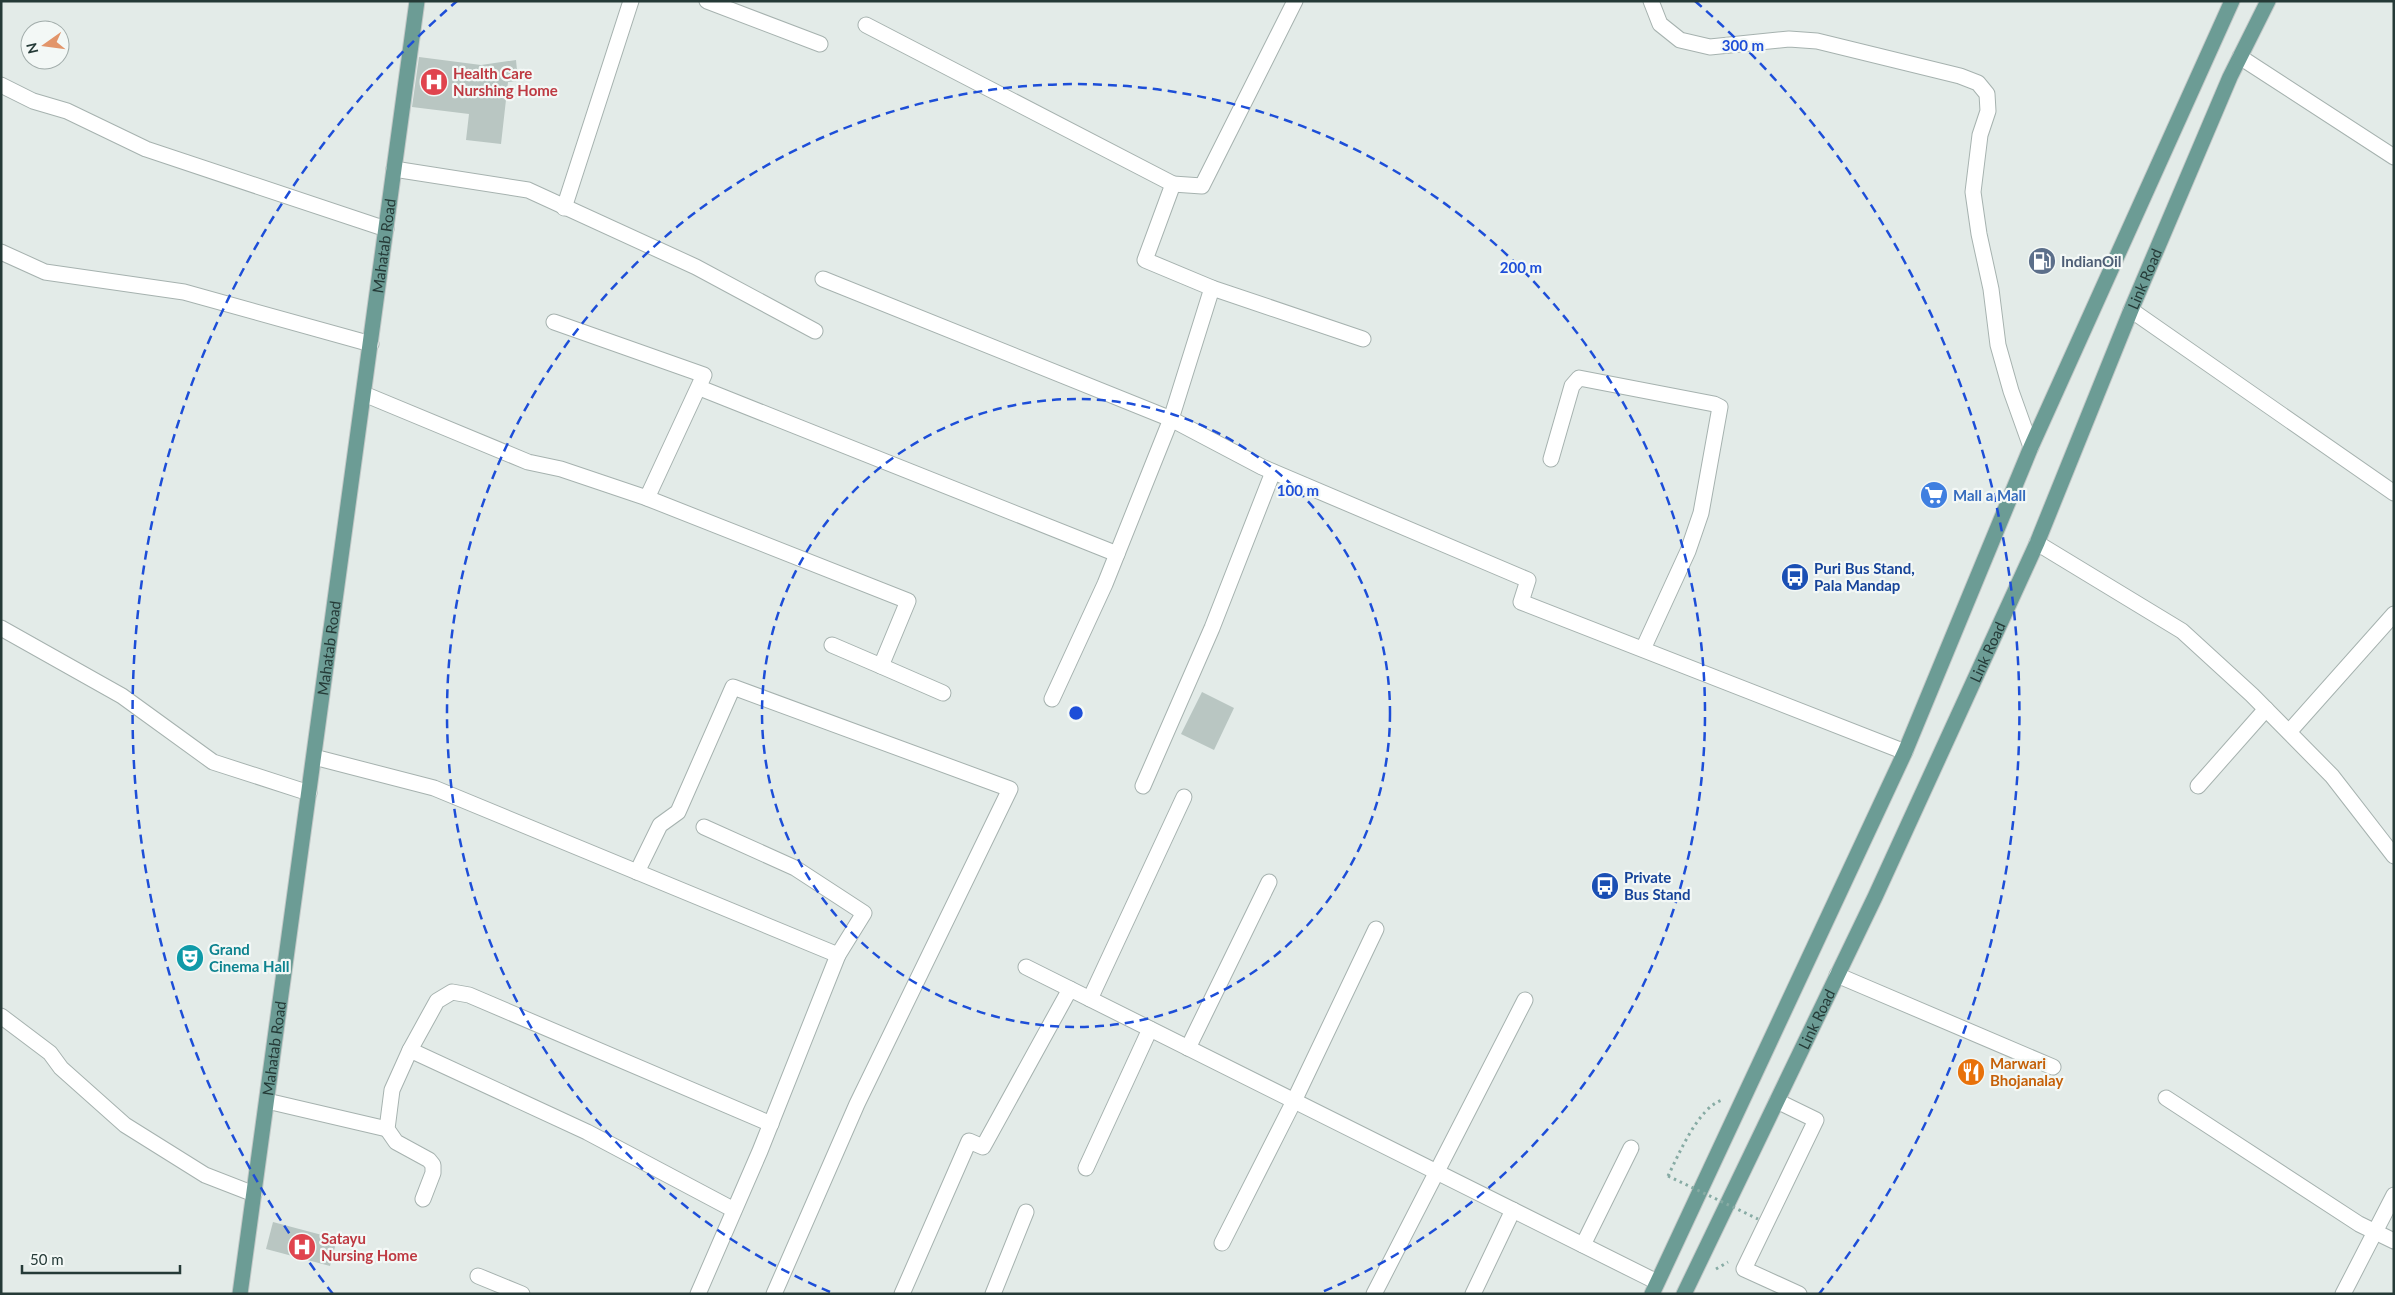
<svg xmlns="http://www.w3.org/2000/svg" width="2395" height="1295" font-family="Lato,sans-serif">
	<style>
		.building { fill: #b9c6c2 }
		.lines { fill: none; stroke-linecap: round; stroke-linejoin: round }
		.minor-casing { stroke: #a6b2af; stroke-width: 17 }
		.major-casing { stroke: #c2c8c7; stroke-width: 17 }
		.path { stroke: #87aba4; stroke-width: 3; stroke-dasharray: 2.5 4; stroke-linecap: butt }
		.minor { stroke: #fff; stroke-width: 15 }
		.major { stroke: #6c9c95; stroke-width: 15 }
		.path-bridge { stroke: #87aba4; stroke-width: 3; stroke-dasharray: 2.5 4; stroke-linecap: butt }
		.ring { fill: none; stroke: #1d4ed8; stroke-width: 2.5; stroke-dasharray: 9 6 }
		.labels { text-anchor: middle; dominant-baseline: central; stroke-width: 4.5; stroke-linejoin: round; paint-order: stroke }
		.health-label { font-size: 15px; font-weight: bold; fill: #be3a42; stroke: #f3f8f6; text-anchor: start }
		.street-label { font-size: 15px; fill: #253a37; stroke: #f3f8f6 }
		.service-label { font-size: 15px; font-weight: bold; fill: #4e5e75; stroke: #f3f8f6; text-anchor: start }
		.shop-label { font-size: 15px; font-weight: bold; fill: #366cbe; stroke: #f3f8f6; text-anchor: start }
		.transit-label { font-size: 15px; font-weight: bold; fill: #164399; stroke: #f3f8f6; text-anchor: start }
		.culture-label { font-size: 15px; font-weight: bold; fill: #0d838f; stroke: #f3f8f6; text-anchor: start }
		.food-label { font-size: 15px; font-weight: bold; fill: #c56008; stroke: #f3f8f6; text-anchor: start }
		.centre { fill: #1d4ed8; stroke: #f3f8f6; stroke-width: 2.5 }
		.ring-label { font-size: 15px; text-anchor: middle; font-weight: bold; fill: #1d4ed8; stroke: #f3f8f6; stroke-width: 4.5; stroke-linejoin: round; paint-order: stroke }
	</style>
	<rect width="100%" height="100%" fill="#e3ebe8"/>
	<g class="building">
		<polygon points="419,57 481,65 516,60 518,81 508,82 501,144 466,140 469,114 412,107"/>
		<polygon points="1202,692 1234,708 1214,750 1181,734"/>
		<polygon points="273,1222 337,1239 330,1266 266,1249"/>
	</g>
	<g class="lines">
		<defs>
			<g id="minor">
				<polyline points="707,1 820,44"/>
				<polyline points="1651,1 1660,24 1680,40 1710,47 1789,39 1817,41 1960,76 1978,83 1987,94 1988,111 1980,135 1973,192 1979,234 1991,289 1998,345 2011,391 2031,447"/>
				<polyline points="866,25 1173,184 1145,260 1212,288 1171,419 1105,584 1052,699"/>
				<polyline points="2240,57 2394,157"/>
				<polyline points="1,85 33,101 67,111 146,149 386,229"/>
				<polyline points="394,169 528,190 696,267 815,331"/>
				<polyline points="1173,184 1202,186 1295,1"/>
				<polyline points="564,208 631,1"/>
				<polyline points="1,252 45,272 184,292 371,344"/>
				<polyline points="823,279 1171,419 1262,467 1528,580 1521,602 1905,752"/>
				<polyline points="1212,288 1363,339"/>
				<polyline points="2131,310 2394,493"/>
				<polyline points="700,388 1117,554"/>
				<polyline points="364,394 528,462 561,469 647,498 704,375 554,322"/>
				<polyline points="1551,459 1572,386 1579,378 1714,404 1720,407 1701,513 1688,551 1643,649"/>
				<polyline points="647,498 908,601 881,666 832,645"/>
				<polyline points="2037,543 2182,631 2252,695 2332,776 2394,856"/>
				<polyline points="1,628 122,696 213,762 309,793"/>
				<polyline points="881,666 943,693"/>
				<polyline points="2289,732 2394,614"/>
				<polyline points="314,757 434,788 838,955 760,1151 698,1294"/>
				<polyline points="1143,786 1212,628 1273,472"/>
				<polyline points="2198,786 2266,709"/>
				<polyline points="704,827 795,868 864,913 838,955"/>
				<polyline points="637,872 660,825 678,812 733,687 1010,789 857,1104 774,1294"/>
				<polyline points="1026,967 1657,1282"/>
				<polyline points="1837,975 2053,1067"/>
				<polyline points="1090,999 1184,797"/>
				<polyline points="1,1016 50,1053 61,1068 125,1125 205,1175 254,1194"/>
				<polyline points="1188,1048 1269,882"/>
				<polyline points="410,1050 437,1001 452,992 469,995 771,1124"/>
				<polyline points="2166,1098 2359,1224 2394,1241"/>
				<polyline points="267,1101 387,1129"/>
				<polyline points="1777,1101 1816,1120 1744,1269 1799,1294"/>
				<polyline points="1086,1168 1150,1029"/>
				<polyline points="423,1199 433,1173 433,1165 429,1160 396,1142 387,1129 392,1090 410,1050 587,1132 734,1210"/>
				<polyline points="1222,1243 1294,1101 1376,929"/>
				<polyline points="1583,1245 1631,1148"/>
				<polyline points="478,1276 522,1294"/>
				<polyline points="902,1294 969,1141 983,1147 1070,989"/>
				<polyline points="993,1294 1026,1212"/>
				<polyline points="1374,1294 1525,1000"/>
				<polyline points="1473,1294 1513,1210"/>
				<polyline points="2343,1294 2394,1195"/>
			</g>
			<g id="major">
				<path id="s1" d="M240,1294L417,1"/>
				<polyline points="1652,1294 1905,752 2031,447 2232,1"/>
				<path id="s2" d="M1684,1294L1875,897L2037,543L2131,310L2230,77L2268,1"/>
			</g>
		</defs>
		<use href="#minor" class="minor-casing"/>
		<use href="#major" class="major-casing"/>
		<g class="path">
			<path d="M1668,1176C1679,1154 1698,1108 1722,1100"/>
			<polyline points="1716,1269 1728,1262"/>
		</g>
		<use href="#minor" class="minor"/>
		<use href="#major" class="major"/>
		<polyline class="path-bridge" points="1668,1176 1758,1219"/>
	</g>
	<g class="ring">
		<circle cx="1076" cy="713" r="314"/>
		<path d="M830 1292A629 629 0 1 1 1322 1292"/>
		<path d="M333 1294A943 943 0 0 1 457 1M1695 1A943 943 0 0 1 1819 1294"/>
	</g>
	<defs>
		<symbol id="hospital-disc" viewBox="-11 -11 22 22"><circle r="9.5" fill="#e0444e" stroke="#f3f8f6"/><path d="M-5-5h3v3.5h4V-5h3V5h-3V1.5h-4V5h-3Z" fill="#fff"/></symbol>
		<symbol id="fuel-disc" viewBox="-11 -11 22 22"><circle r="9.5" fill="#5c6f8a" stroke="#f3f8f6"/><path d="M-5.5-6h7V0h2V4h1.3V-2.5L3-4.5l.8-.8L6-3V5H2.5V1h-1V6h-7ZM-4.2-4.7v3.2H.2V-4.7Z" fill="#fff"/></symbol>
		<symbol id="supermarket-disc" viewBox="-11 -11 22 22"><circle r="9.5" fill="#3f7fe0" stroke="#f3f8f6"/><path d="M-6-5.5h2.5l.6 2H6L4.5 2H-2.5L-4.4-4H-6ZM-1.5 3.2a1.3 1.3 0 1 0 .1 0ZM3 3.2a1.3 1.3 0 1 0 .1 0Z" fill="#fff"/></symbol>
		<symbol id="bus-disc" viewBox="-11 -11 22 22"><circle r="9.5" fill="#1a4fb4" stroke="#f3f8f6"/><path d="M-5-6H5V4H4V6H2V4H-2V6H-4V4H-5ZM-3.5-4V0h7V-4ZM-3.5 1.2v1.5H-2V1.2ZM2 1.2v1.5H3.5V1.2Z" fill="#fff"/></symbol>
		<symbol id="theatre-disc" viewBox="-11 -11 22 22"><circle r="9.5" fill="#0f9aa8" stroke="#f3f8f6"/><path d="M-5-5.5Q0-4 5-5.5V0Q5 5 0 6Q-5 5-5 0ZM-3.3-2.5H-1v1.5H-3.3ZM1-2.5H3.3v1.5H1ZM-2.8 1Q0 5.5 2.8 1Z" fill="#fff"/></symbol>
		<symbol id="restaurant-disc" viewBox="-11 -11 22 22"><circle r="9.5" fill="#e8710a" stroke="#f3f8f6"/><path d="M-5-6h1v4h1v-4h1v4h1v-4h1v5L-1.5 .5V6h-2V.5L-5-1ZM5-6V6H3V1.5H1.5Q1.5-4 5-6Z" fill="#fff"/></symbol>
	</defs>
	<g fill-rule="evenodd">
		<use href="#hospital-disc" x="418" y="66" width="32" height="32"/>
		<use href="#fuel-disc" x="2026" y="245" width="32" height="32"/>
		<use href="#supermarket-disc" x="1918" y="479" width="32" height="32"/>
		<use href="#bus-disc" x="1779" y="561" width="32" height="32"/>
		<use href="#bus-disc" x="1589" y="870" width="32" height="32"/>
		<use href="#theatre-disc" x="174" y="942" width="32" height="32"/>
		<use href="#restaurant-disc" x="1955" y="1056" width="32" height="32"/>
		<use href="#hospital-disc" x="286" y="1231" width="32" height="32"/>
	</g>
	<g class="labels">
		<g class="health-label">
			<text x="453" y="73">Health Care<tspan x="453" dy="17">Nurshing Home</tspan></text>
			<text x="321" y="1238">Satayu<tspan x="321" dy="17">Nursing Home</tspan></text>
		</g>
		<g class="street-label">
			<text stroke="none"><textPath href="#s1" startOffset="1058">Mahatab Road</textPath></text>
			<text stroke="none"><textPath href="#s2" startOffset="1115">Link Road</textPath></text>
			<text stroke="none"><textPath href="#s1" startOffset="652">Mahatab Road</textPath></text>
			<text stroke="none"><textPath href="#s2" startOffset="710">Link Road</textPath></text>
			<text stroke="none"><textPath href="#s2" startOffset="305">Link Road</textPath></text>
			<text stroke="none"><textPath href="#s1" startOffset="248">Mahatab Road</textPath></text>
		</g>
		<g class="service-label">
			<text x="2061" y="261">IndianOil</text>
		</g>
		<g class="shop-label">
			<text x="1953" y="495">Mall a Mall</text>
		</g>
		<g class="transit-label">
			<text x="1814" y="568">Puri Bus Stand,<tspan x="1814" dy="17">Pala Mandap</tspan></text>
			<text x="1624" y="877">Private<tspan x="1624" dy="17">Bus Stand</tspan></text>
		</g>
		<g class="culture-label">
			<text x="209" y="949">Grand<tspan x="209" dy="17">Cinema Hall</tspan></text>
		</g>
		<g class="food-label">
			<text x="1990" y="1063">Marwari<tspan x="1990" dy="17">Bhojanalay</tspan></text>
		</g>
	</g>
	<circle cx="1076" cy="713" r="8" class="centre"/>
	<g class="ring-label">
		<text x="1743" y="51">300 m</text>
		<text x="1521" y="273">200 m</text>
		<text x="1298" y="496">100 m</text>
	</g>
	<rect width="2395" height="1295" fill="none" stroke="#253a37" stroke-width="5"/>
	<g transform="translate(45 45) rotate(256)"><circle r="24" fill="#f3f8f6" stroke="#a1acaa"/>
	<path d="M0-4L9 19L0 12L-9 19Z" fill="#e2956a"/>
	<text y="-8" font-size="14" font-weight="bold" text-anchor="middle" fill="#253a37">N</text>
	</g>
	<path d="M22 1265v8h158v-8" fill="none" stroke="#253a37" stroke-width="2.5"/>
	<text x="30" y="1265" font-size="15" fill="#253a37" stroke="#f3f8f6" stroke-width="4" paint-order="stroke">50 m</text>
</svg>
